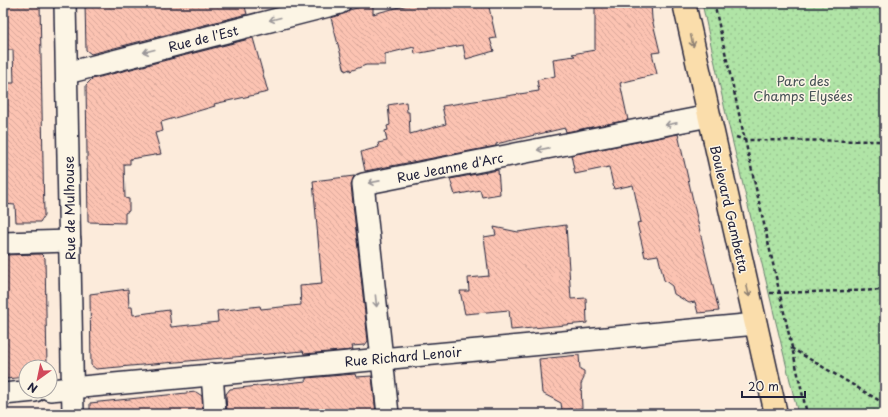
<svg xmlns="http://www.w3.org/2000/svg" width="888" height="417" font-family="'Playpen Sans',sans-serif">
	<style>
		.park { fill: url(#park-dots); stroke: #698370 }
		.building { fill: url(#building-back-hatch); stroke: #22223b }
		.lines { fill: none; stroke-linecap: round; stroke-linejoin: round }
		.minor-casing { stroke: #22223b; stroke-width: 24 }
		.major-casing { stroke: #22223b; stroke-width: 25 }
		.path { stroke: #22223b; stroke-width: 2.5; stroke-dasharray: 4 3; stroke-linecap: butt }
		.minor { stroke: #fcf5e5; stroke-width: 21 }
		.major { stroke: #faddab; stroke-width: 22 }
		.oneway { stroke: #9a9698 }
		.oneway2 { stroke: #8e8073 }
		.labels { text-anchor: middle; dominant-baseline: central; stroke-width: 3; stroke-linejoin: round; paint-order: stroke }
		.street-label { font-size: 13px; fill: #22223b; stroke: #fcf5e5 }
		.park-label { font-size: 13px; fill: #465256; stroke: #fcf5e5 }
	</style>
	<defs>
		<pattern id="park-dots" width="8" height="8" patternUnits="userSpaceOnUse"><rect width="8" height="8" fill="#b0e4a6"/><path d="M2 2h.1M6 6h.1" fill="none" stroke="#97c390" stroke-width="1.8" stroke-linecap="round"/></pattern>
		<pattern id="building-back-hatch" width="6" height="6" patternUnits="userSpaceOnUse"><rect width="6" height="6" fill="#fcc3b2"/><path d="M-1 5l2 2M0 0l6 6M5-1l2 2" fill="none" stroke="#d8a79a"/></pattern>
	</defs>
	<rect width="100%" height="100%" fill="#fcebdb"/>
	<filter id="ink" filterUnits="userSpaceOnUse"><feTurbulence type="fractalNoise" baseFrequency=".025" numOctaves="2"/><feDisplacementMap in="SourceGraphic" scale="8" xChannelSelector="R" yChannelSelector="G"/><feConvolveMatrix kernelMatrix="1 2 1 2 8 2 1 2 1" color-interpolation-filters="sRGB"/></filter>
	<g filter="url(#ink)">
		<polygon class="park" points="702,3 885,3 885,414 798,414 725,110"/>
		<g class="building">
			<polygon points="3,3 40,3 44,216 40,222 16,222 15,205 3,204 3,179 6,179 3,83 14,83 13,50 3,50"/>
			<polygon points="85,3 244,3 247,14 91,54 86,50"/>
			<polygon points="415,3 488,3 496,38 490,39 494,51 466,59 463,45 415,54 414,47 385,54 385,65 366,65 350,71 350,69 345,71 331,18 343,14 349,10 373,4 373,14"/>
			<polygon points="595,3 651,3 652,19 660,52 652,53 657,74 620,83 628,120 566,132 565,128 496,144 496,146 365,171 361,152 379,147 378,143 387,141 385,131 388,130 387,126 390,125 388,105 406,102 407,112 409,112 410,134 446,124 442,106 539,91 537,80 555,76 553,59 575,56 572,54 595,50"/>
			<polygon points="253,38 268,92 214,104 215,106 161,122 163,131 155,133 161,154 130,159 130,164 124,164 125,198 129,199 129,211 125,213 125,223 88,222 86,85 92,79"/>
			<polygon points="678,134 701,236 719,311 698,313 695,302 689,303 674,294 672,286 664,280 658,255 645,257 637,223 641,222 633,185 614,189 609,167 575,174 571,155"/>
			<polygon points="498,170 500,194 482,197 480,190 455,195 450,179"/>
			<polygon points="354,176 351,185 368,341 365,345 352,346 353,350 304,354 303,351 96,369 91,365 90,294 128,289 129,307 132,307 133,315 169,310 171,327 218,322 217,311 260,306 261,309 301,305 300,286 322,284 313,181"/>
			<polygon points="566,225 571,299 586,298 587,323 511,330 509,310 465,314 460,291 469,291 468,278 489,276 484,237 496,235 494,227 518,232"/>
			<polygon points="41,254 45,258 47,367 26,367 26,377 6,379 5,353 3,353 3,255"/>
			<polygon points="579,355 580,369 584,371 584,378 581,384 582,408 562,410 561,403 542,393 539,359"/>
			<polygon points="355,374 356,377 372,376 376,414 227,414 226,394 230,389 306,381 306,378"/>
			<polygon points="196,392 202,396 203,414 90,414 90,403"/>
		</g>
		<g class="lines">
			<defs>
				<g id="minor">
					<polyline points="65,3 73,414"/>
					<polyline points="67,73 340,3"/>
					<polyline points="3,243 70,241"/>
					<polyline points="212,374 215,414"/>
					<polyline points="50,390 756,324"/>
					<polyline points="3,394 35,391"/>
					<polyline points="388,414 363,184 709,116"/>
				</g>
				<polyline id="major" points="684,3 776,414"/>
			</defs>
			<use href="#minor" class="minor-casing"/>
			<use href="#major" class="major-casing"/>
			<g class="path">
				<polyline points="714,3 807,414"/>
				<polyline points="736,137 745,140 885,141"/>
				<polyline points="770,293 885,290"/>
				<polyline points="791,348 885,404"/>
			</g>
			<use href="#minor" class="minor"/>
			<use href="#major" class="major"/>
		</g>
		<defs><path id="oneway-shaft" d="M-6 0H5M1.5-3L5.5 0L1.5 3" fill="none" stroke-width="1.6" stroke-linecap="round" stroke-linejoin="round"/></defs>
		<g class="oneway">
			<use href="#oneway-shaft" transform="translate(275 19) rotate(166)"/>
			<use href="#oneway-shaft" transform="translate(149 51) rotate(166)"/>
			<use href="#oneway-shaft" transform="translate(671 124) rotate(169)"/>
			<use href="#oneway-shaft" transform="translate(543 149) rotate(169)"/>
			<use href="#oneway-shaft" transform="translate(374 182) rotate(169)"/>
			<use href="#oneway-shaft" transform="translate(376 301) rotate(84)"/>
		</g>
		<g class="oneway2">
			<use href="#oneway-shaft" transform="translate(692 41) rotate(77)"/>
			<use href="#oneway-shaft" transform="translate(748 291) rotate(77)"/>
		</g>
	</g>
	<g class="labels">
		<g class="street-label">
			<text transform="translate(203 38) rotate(-14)">Rue de l'Est</text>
			<text transform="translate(450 167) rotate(-11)">Rue Jeanne d'Arc</text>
			<text transform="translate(69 208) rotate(-91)">Rue de Mulhouse</text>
			<text transform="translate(730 209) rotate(77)">Boulevard Gambetta</text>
			<text transform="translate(403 356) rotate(-5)">Rue Richard Lenoir</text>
		</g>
		<g class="park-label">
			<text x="803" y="80">Parc des<tspan x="803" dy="15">Champs Elysées</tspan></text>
		</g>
	</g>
	<rect width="888" height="417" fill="none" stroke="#fcf5e5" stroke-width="16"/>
	<rect x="8" y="8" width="872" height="401" fill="none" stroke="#22223b" stroke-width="1.5" filter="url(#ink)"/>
	<g transform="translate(38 379) rotate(213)"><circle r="19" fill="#fcf5e5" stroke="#a5a1a1"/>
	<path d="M0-3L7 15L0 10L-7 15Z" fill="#d1495b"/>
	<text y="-6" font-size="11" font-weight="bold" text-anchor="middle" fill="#22223b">N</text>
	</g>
	<path d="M742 391v6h63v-6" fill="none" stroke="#22223b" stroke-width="2"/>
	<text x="748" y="391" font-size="12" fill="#22223b" stroke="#fcf5e5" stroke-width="3" paint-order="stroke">20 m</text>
</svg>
